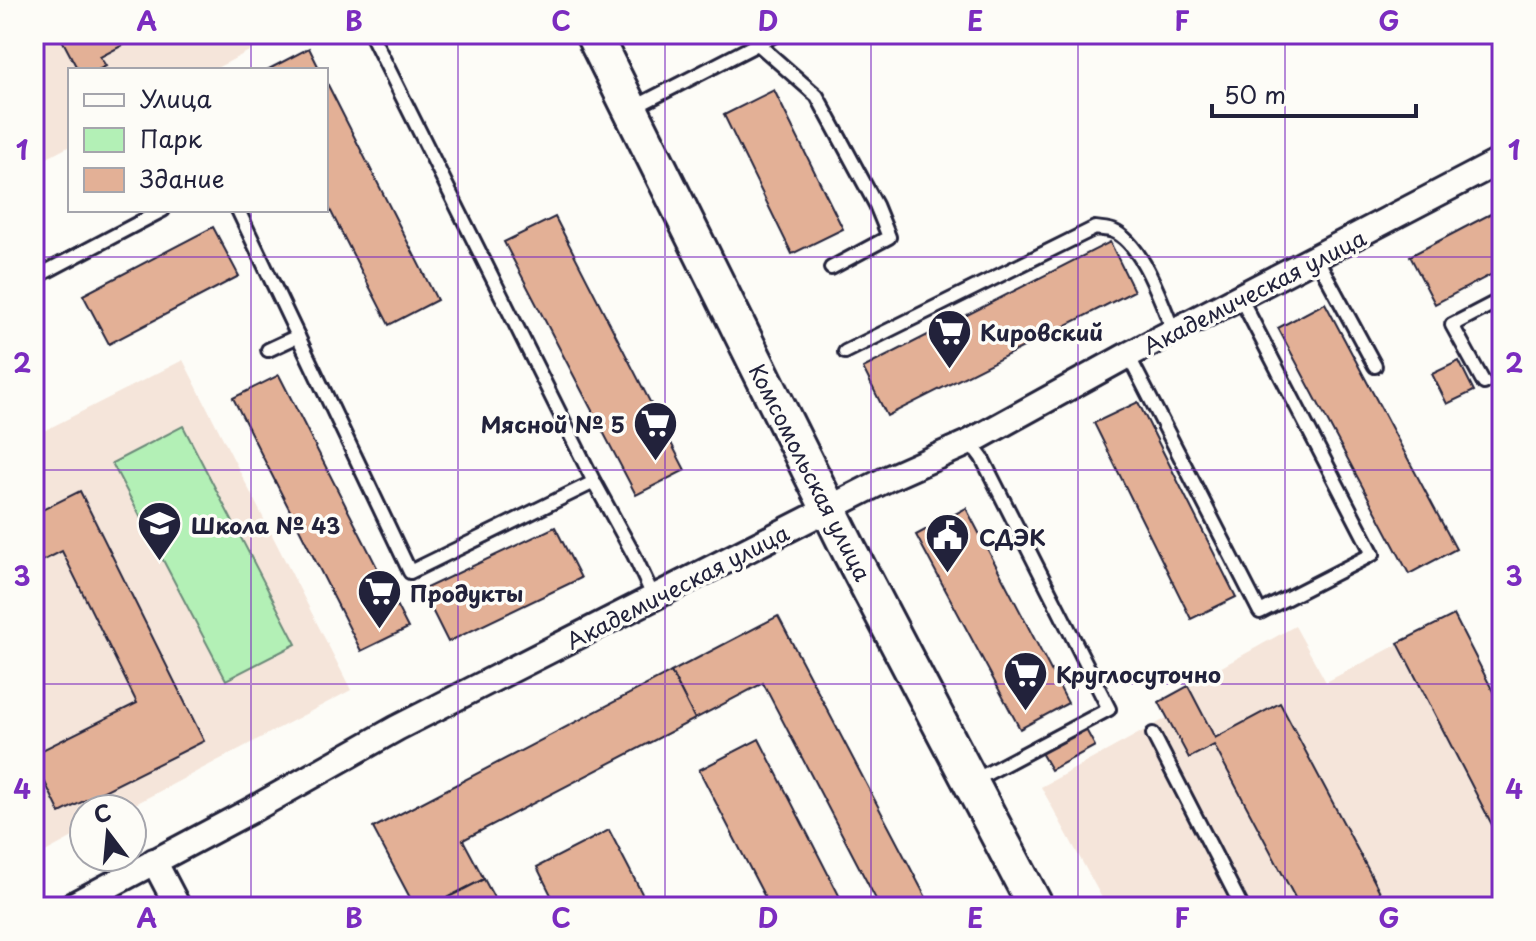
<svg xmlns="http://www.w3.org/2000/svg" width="1536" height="941" font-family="'Playpen Sans',sans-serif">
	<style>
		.built { fill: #f5e5da }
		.green { fill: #b3f0b6; stroke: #6a8978; stroke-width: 2 }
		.building { fill: #e3b096; stroke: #22223b; stroke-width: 2 }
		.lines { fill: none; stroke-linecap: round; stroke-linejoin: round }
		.service-casing { stroke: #22223b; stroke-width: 18 }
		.minor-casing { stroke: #22223b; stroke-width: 30 }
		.secondary-casing { stroke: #22223b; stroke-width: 40 }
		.service { stroke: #fdfcf7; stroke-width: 12 }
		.minor { stroke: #fdfcf7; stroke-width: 24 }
		.secondary { stroke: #fdfcf7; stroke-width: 34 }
		.grid { fill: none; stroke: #7b2cbf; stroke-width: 2; stroke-opacity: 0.55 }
		.labels { text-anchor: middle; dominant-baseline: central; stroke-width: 7; stroke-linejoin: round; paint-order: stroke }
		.street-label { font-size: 22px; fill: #22223b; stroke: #fdfcf7 }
		.poi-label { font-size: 22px; font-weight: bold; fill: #22223b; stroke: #fdfcf7; text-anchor: start }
		.neatline { fill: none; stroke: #7b2cbf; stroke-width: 3 }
		.grid-label { font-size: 26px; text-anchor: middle; font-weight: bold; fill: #7b2cbf }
	</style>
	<rect width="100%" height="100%" fill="#fdfcf7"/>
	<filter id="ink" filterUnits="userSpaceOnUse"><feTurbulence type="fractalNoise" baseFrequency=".0125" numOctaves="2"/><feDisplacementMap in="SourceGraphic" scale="16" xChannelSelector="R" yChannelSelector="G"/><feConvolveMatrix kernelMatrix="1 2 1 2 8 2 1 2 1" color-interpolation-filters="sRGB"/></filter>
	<g filter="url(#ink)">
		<g class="built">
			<polygon points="34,34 246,34 253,49 213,70 70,70 70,146 34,165"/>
			<polygon points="183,360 351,690 126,809 84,809 84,831 34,858 34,436"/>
			<polygon points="1454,615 1502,709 1502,907 1107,907 1041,787 1167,718 1159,702 1295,626 1326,682"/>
		</g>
		<polygon class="green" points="183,426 296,644 226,680 112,463"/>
		<g class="building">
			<polygon points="59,34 144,34 100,57 106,66 98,70 78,70"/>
			<polygon points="151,34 171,34 155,42"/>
			<polygon points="309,48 320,70 267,70"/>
			<polygon points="326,81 437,300 389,325 326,202"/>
			<polygon points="774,90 843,229 792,254 724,115"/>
			<polygon points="1502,208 1502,269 1435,304 1410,256"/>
			<polygon points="555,217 685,470 636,495 504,242"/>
			<polygon points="213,227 239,276 109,344 83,295"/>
			<polygon points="1110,242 1134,291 887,416 863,368"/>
			<polygon points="1325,303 1456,549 1409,574 1278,328"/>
			<polygon points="1459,361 1474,391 1447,404 1432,374"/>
			<polygon points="279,375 408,628 361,651 233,398"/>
			<polygon points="1138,402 1236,597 1191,619 1094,423"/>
			<polygon points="80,491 204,741 60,813 34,760 34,754 137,703 62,551 34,565 36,570 34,571 34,514"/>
			<polygon points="966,508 1068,703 1020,729 916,535"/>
			<polygon points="555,527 581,578 448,642 422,590"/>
			<polygon points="1454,615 1502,709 1502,844 1398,643"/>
			<polygon points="778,616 931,907 880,907 763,683 695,719 671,672"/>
			<polygon points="671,672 695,719 463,840 484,879 429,907 415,907 373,828"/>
			<polygon points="1188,686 1215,738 1280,703 1388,907 1300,907 1214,745 1189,758 1159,702"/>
			<polygon points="1084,726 1095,746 1051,770 1040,751"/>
			<polygon points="759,739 845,907 770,907 699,770"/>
			<polygon points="609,830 649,907 557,907 537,867"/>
			<polygon points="484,879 499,907 429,907"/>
		</g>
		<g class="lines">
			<defs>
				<g id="service">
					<polyline points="371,34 594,482 634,555 654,598"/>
					<polyline points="758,44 817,96 876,205 889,237 831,268"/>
					<polyline points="631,109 777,34"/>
					<polyline points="238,210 410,572 594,482"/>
					<polyline points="1317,259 1375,366"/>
					<polyline points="34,278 163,210"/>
					<polyline points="268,350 298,336"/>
					<path d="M845,352L1095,228C1100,229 1108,229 1113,231C1143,243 1162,305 1174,332"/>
					<polyline points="1128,355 1260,612 1373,554 1240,297"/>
					<polyline points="1484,383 1452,325 1502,299"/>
					<polyline points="970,442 982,458 1109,709 973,781"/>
					<polyline points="1153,734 1242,907"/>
				</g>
				<g id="minor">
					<polyline points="154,861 178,907"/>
					<polyline points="69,907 250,811 397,728 889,478 970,442 1128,355 1502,160"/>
				</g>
				<polyline id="secondary" points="593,34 850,552 1036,907"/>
			</defs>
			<use href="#service" class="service-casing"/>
			<use href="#minor" class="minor-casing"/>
			<use href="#secondary" class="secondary-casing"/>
			<use href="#service" class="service"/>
			<use href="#minor" class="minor"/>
			<use href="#secondary" class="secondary"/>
		</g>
	</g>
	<path class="grid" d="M251,34V70M458,34V907M665,34V907M871,34V907M1078,34V907M1285,34V907M251,210V907M34,257H1502M34,470H1502M34,684H1502"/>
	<defs>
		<symbol id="supermarket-pin" viewBox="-11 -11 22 30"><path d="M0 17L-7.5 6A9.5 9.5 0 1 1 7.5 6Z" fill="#22223b" stroke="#fdfcf7"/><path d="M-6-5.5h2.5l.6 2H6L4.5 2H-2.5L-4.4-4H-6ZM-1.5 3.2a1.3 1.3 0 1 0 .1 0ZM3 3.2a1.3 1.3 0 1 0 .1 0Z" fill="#fff"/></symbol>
		<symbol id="school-pin" viewBox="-11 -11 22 30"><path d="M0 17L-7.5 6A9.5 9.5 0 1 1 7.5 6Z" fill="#22223b" stroke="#fdfcf7"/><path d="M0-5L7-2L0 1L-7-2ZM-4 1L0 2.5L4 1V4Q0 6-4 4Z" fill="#fff"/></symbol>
		<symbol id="civic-pin" viewBox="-11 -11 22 30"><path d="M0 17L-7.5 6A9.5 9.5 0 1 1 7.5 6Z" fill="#22223b" stroke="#fdfcf7"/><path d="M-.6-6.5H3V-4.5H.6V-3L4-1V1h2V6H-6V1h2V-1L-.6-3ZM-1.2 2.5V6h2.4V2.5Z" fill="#fff"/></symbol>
	</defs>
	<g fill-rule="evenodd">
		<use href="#supermarket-pin" x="924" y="306" width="51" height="69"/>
		<use href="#supermarket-pin" x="630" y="398" width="51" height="69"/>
		<use href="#school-pin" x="134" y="498" width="51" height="69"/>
		<use href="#civic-pin" x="922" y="510" width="51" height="69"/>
		<use href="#supermarket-pin" x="354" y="566" width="51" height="69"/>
		<use href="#supermarket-pin" x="1000" y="648" width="51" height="69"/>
	</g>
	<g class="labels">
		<g class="street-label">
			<text transform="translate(1254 291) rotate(-27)">Академическая улица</text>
			<text transform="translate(811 472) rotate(63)">Комсомольская улица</text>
			<text transform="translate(677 586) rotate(-27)">Академическая улица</text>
		</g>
		<g class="poi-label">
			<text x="980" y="331">Кировский</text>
			<text x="625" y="423" text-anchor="end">Мясной № 5</text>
			<text x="191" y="524">Школа № 43</text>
			<text x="979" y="536">СДЭК</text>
			<text x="410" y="592">Продукты</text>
			<text x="1056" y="673">Круглосуточно</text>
		</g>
	</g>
	<rect width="1536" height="941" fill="none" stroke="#fdfcf7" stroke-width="88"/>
	<rect x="68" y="68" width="260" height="144" fill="#fdfcf7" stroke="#a5a5ac" stroke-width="2"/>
	<rect x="84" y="94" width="40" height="12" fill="#fdfcf7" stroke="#a5a5ac" stroke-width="2"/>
	<text x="140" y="108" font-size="24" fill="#22223b">Улица</text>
	<rect x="84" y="128" width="40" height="24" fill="#b3f0b6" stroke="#a5a5ac" stroke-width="2"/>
	<text x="140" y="148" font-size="24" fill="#22223b">Парк</text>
	<rect x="84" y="168" width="40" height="24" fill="#e3b096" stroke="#a5a5ac" stroke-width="2"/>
	<text x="140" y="188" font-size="24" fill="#22223b">Здание</text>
	<g transform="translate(108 833) rotate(344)"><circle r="38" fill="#fdfcf7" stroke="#a5a5ac" stroke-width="2"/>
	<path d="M0-6L14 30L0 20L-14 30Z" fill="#22223b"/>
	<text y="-12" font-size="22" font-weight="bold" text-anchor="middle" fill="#22223b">С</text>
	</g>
	<path d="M1212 104v12h204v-12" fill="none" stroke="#22223b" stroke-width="4"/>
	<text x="1224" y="104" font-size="24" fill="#22223b" stroke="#fdfcf7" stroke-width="6" paint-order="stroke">50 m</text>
	<rect x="44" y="44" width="1448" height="853" class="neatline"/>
	<g class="grid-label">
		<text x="147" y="31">A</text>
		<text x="354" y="31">B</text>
		<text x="561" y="31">C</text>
		<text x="768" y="31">D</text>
		<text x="975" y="31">E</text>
		<text x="1182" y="31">F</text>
		<text x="1389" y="31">G</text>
		<text x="22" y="160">1</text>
		<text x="1514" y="160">1</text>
		<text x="22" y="373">2</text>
		<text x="1514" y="373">2</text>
		<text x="22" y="586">3</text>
		<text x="1514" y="586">3</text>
		<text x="22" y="799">4</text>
		<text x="1514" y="799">4</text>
		<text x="147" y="928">A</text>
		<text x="354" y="928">B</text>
		<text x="561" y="928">C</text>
		<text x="768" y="928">D</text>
		<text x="975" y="928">E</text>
		<text x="1182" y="928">F</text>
		<text x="1389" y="928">G</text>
	</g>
</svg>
